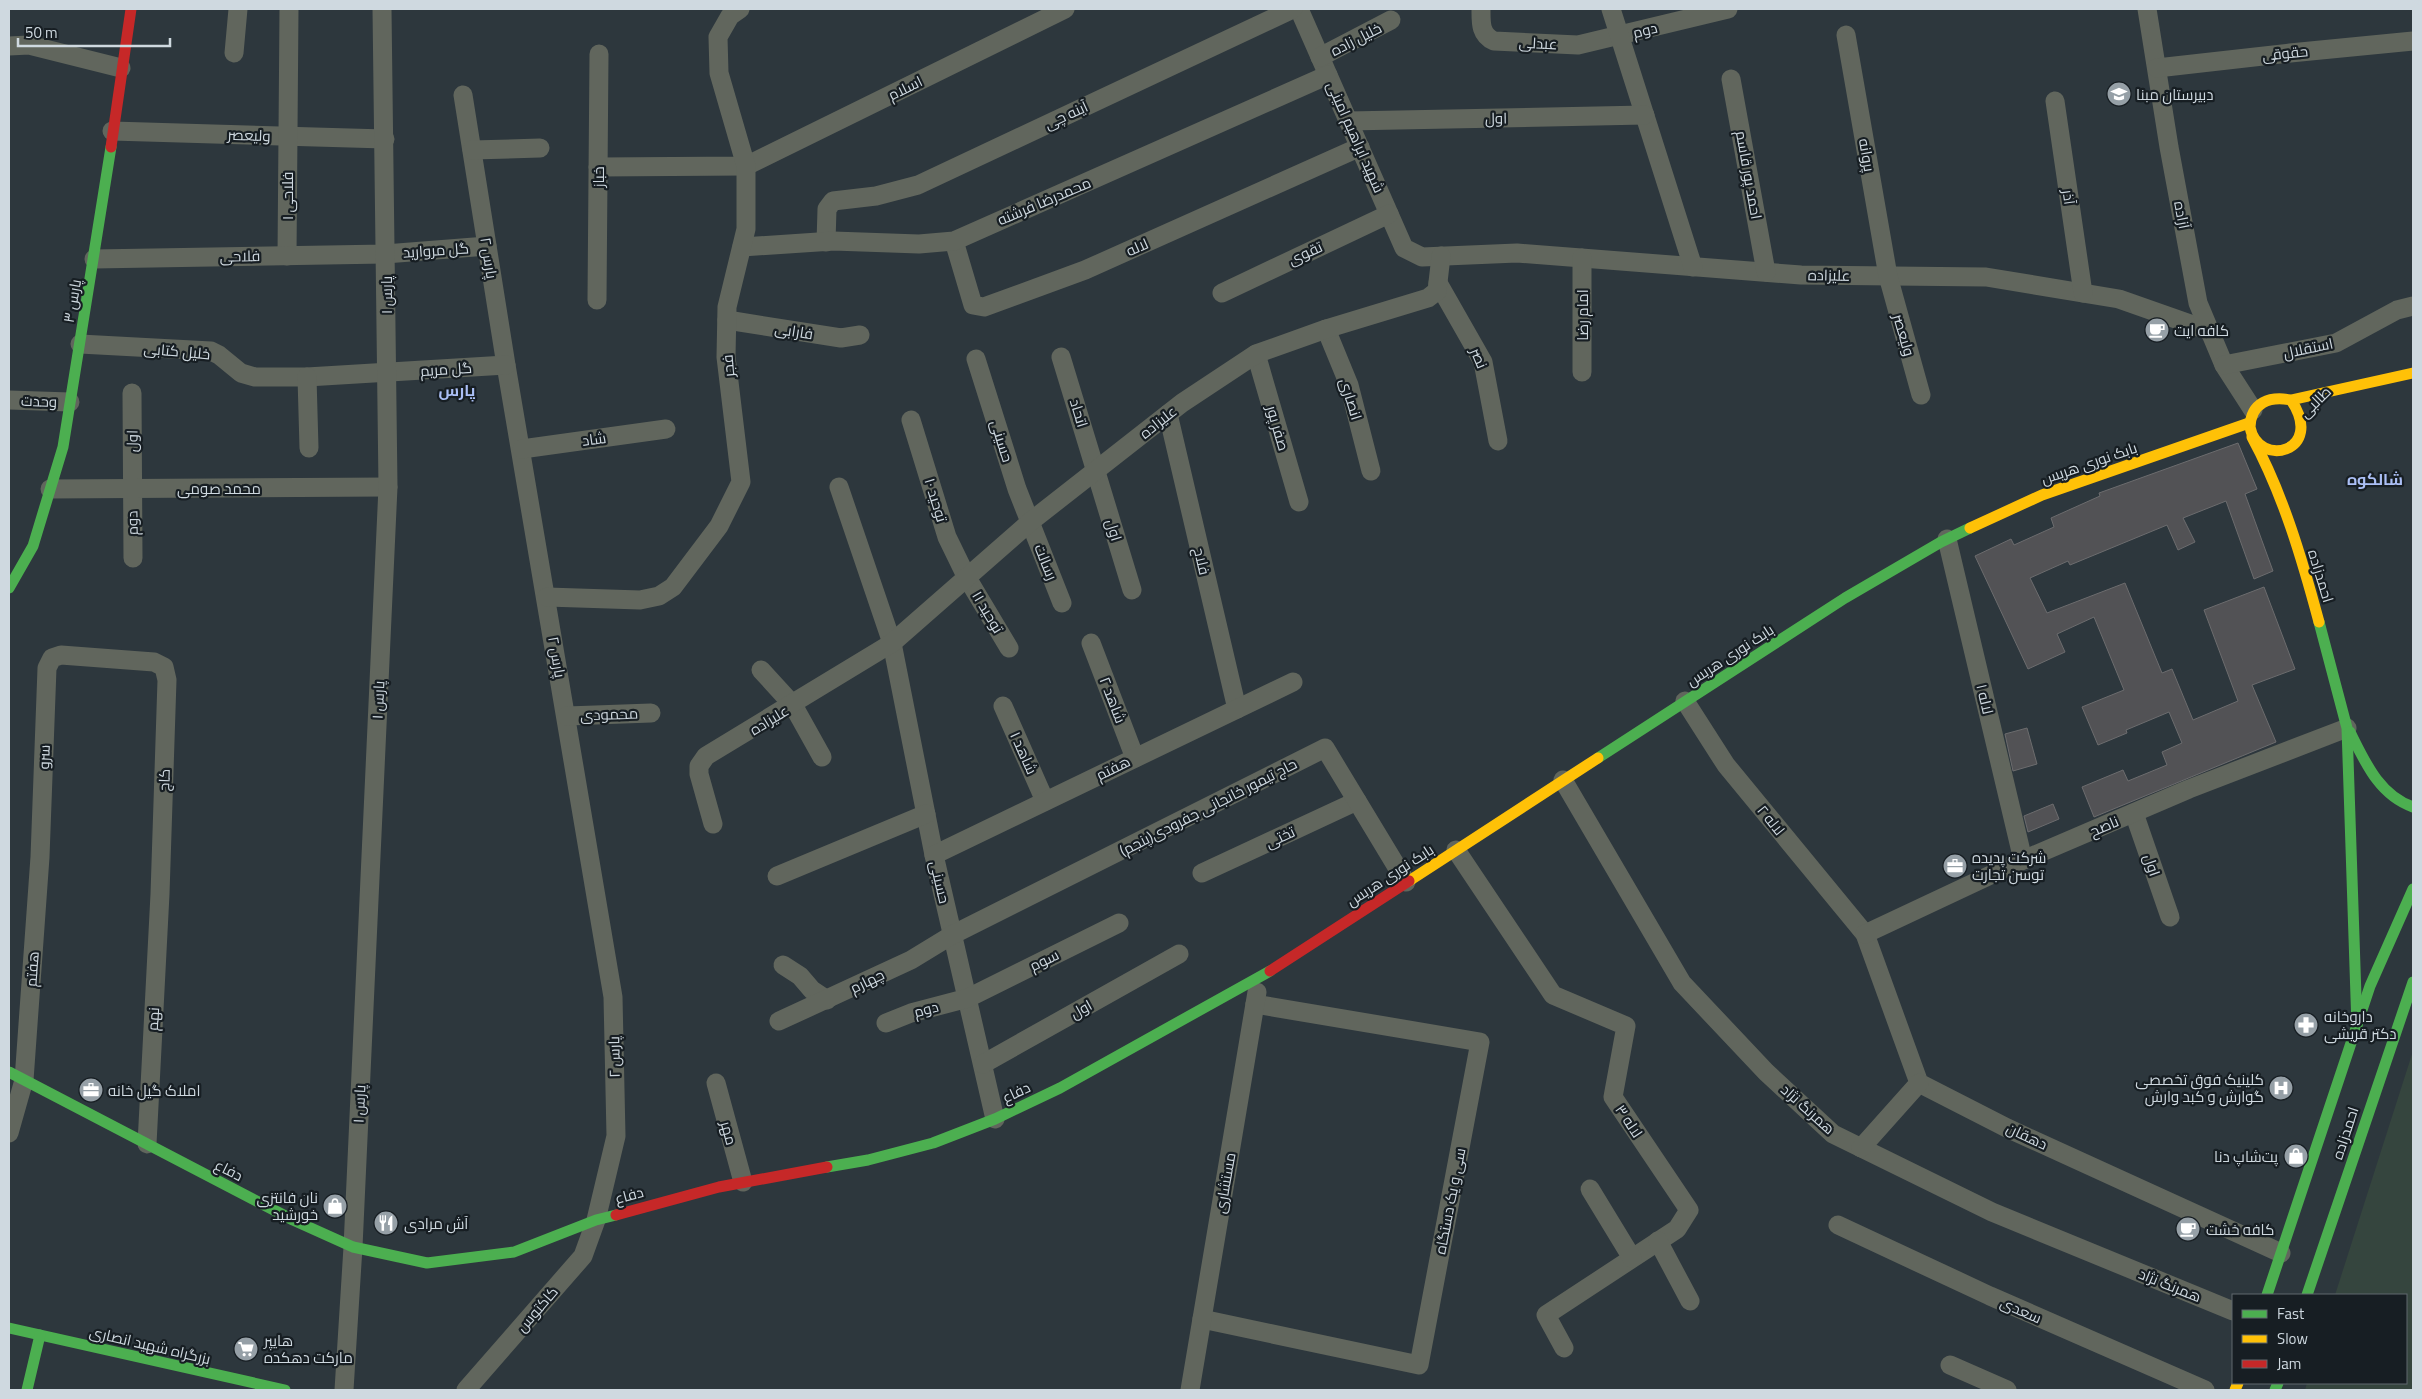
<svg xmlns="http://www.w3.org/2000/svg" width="2422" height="1399" font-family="'Titillium Web',Cairo,sans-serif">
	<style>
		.green { fill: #35453e }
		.building { fill: #525255; stroke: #6c6c6e }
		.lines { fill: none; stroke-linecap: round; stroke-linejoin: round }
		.street { stroke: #61665d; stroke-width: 19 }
		.fast { stroke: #4caf50; stroke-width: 11 }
		.slow { stroke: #ffc107; stroke-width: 11 }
		.jam { stroke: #c62828; stroke-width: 11 }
		.labels { text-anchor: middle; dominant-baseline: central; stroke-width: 4.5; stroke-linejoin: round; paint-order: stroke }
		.street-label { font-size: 15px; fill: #cfd9e0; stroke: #171e23 }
		.poi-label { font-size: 15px; fill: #cfd9e0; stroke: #171e23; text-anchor: start }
		.neighbourhood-label { font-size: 16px; font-weight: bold; fill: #abbff5; stroke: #171e23 }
	</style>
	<rect width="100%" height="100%" fill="#2d373d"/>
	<polygon class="green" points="2413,1051 2413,1390 2305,1390 2307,1383 2406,1383 2406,1295 2335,1295"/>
	<g class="building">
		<polygon points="2238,443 2257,489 2245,494 2273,571 2254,579 2226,501 2183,518 2195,542 2178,550 2167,525 2070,565 2068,561 2030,578 2047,613 2125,583 2162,673 2172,669 2193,720 2238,701 2204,610 2264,587 2295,669 2252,685 2276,742 2094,817 2082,787 2123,770 2128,781 2167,765 2162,752 2182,743 2169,712 2126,730 2127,733 2098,745 2082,707 2124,690 2094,617 2057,634 2065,652 2028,669 1975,556 2011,539 2014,545 2054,527 2051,518 2100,496 2099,493"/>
		<polygon points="2027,728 2037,764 2013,771 2005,734"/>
		<polygon points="2053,804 2059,819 2028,832 2024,816"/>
	</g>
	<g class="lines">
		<g class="street">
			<polyline points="1299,9 1404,248 1422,257 1517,253 1801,275 1986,277 2119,299 2210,331"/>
			<path d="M1481,9C1481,22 1480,35 1494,41L1578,45L1728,9"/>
			<polyline points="1611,9 1693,267"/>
			<polyline points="2147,9 2169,147 2198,303 2224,365 2253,410"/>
			<polyline points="1846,35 1888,276 1921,395"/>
			<polyline points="9,46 29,45 121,68"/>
			<polyline points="234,53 238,9"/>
			<polyline points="1320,57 1391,20"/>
			<polyline points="2157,68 2290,53 2413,41"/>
			<polyline points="1731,79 1766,272"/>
			<polyline points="463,95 506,365 613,997 616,1136 596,1220 583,1256 466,1390"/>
			<polyline points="2055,101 2083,293"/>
			<polyline points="1348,121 1645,115"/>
			<polyline points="112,131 385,139"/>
			<polyline points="472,150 540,148"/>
			<polyline points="598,167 746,166 1065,9"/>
			<polyline points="954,241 973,305 984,307 1085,270 1360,147"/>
			<polyline points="826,242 827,209 833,201 876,196 918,185 1293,9"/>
			<polyline points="742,247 833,241 919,244 954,241 1328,75"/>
			<polyline points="287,256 289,9"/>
			<polyline points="94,259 385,254 487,246"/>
			<polyline points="1438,283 1483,362 1498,441"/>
			<polyline points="1222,293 1389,214"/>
			<polyline points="597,300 599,54"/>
			<polyline points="727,320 841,338 860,335"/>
			<polyline points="1326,329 1349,385 1371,471"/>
			<polyline points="80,344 211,351 219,355 241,373 255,377 307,377 506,365"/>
			<polyline points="1256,354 1299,502"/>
			<polyline points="1061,357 1132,590"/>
			<polyline points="976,359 1017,489 1062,603"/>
			<polyline points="2224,365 2336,343 2397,310 2413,306"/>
			<polyline points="1582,372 1582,258"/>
			<polyline points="307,377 309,448"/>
			<polyline points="132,393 133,558"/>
			<polyline points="9,400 70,402"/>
			<polyline points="1168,414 1237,709"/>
			<polyline points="911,420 947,537 966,576 1009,648"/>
			<polyline points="522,449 666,429"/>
			<polyline points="839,487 892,643 934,855 995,1119"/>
			<polyline points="50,489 388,487"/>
			<polyline points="1947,539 2023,860"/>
			<polyline points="547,597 640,600 659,596 673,587 719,526 741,482 726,357 727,307 746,229 746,166 719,73 718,37 730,16 740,9"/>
			<polyline points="1091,643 1135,758"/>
			<polyline points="761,670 793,705 822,757"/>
			<polyline points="1685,701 1726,765 1865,934 1919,1083 2007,1128 2281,1253"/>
			<polyline points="1003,706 1045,801"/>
			<polyline points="567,716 651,713"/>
			<polyline points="1563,780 1682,983 1766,1072 1833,1134 1992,1212 2233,1311"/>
			<polyline points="2134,813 2170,917"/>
			<polyline points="713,824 699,774 699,766 706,756 892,643 1030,522 1182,403 1256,354 1326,329 1428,298 1437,291 1441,256"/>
			<polyline points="1456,850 1553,995 1626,1026 1613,1097 1689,1210 1677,1229 1546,1315 1564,1348"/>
			<polyline points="934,855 1293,682"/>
			<polyline points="1202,873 1357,801"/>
			<polyline points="777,876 926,814"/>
			<polyline points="1865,934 2014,864 2189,789 2347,728"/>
			<polyline points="783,965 800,976 812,990 827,1000"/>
			<polyline points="779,1021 911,960 952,935 1325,748 1406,882"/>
			<polyline points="886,1023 911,1013 968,998 1119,923"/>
			<polyline points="983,1064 1179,954"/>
			<polyline points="716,1083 743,1182"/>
			<polyline points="9,1133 24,1080 40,857 47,668 52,658 61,655 154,662 164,667 167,680 160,894 147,1144"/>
			<polyline points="1861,1148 1919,1083"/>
			<polyline points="1590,1189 1632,1258"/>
			<polyline points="1838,1225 1990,1296 2205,1390"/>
			<polyline points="1658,1241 1690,1301"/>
			<polyline points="1202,1319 1419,1365 1480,1042 1255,1004"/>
			<polyline points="1950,1365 2007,1390"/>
			<polyline points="344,1390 353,1247 388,487 382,9"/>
			<polyline points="1190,1390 1257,992"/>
		</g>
		<g class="fast">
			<polyline points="9,588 33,546 63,447 111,147"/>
			<polyline points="2319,622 2347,728 2357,1027"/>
			<path d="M2350,732C2365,762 2379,795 2413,807"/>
			<polyline points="1598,758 1845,598 1941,542 1970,528"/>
			<polyline points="9,1072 293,1220 353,1247 427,1263 514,1252 596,1220 616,1215"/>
			<polyline points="827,1167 868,1160 933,1143 995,1119 1060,1088 1270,971"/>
			<polyline points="2267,1295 2370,986 2413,889"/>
			<polyline points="2307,1295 2413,982"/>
			<polyline points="9,1328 285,1390"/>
			<polyline points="27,1390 40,1335"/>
			<polyline points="2275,1390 2278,1383"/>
		</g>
		<g class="slow">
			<path d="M2291,400C2326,452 2258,469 2250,427C2251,402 2270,396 2291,400L2413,373"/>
			<path d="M2252,437C2283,494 2302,559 2319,622"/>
			<polyline points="1970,528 2042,495 2249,423"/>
			<polyline points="1409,881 1598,758"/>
			<polyline points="2235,1390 2238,1383"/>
		</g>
		<g class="jam">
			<polyline points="111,147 131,9"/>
			<polyline points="1270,971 1409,881"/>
			<polyline points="616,1215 719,1187 827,1167"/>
		</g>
	</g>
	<defs>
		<symbol id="school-disc" viewBox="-11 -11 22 22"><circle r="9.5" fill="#96a0a7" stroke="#171e23"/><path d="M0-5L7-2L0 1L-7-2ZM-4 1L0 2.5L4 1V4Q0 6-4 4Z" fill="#fff"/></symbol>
		<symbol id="cafe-disc" viewBox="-11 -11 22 22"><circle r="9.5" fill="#96a0a7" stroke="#171e23"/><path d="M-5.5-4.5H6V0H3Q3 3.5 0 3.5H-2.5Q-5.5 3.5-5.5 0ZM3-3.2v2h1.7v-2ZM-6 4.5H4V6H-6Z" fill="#fff"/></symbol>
		<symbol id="office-disc" viewBox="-11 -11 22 22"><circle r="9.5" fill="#96a0a7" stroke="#171e23"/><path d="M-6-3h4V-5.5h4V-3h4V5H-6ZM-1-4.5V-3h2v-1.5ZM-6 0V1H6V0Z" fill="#fff"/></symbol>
		<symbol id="pharmacy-disc" viewBox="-11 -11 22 22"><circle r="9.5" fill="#96a0a7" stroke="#171e23"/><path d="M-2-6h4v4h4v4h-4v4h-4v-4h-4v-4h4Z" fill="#fff"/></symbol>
		<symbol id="hospital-disc" viewBox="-11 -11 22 22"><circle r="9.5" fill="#96a0a7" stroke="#171e23"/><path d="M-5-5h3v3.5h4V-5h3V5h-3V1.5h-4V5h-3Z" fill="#fff"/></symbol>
		<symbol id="shop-disc" viewBox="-11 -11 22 22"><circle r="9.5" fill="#96a0a7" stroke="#171e23"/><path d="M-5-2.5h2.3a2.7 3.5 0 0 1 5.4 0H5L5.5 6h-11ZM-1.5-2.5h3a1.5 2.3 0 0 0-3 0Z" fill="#fff"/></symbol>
		<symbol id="restaurant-disc" viewBox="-11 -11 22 22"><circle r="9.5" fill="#96a0a7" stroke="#171e23"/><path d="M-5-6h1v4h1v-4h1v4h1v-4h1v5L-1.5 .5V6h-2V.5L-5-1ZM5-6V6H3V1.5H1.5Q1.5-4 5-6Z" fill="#fff"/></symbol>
		<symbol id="supermarket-disc" viewBox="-11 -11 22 22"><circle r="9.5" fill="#96a0a7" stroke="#171e23"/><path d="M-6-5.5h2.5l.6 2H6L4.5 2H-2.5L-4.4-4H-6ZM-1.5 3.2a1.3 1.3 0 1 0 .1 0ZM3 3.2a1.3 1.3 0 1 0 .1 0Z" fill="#fff"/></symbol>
	</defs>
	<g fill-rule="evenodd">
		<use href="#school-disc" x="2105" y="80" width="28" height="28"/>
		<use href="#cafe-disc" x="2143" y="316" width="28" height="28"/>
		<use href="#office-disc" x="1941" y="852" width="28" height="28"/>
		<use href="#pharmacy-disc" x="2292" y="1011" width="28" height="28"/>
		<use href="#hospital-disc" x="2267" y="1074" width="28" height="28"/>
		<use href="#office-disc" x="77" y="1076" width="28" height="28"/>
		<use href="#shop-disc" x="2282" y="1142" width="28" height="28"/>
		<use href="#shop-disc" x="321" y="1192" width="28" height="28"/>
		<use href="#restaurant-disc" x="372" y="1209" width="28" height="28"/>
		<use href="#cafe-disc" x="2174" y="1215" width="28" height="28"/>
		<use href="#supermarket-disc" x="232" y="1335" width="28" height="28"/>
	</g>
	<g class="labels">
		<g class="street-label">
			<text transform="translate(1645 30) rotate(-14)">دوم</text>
			<text transform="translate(1356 39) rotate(-27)">خلیل زاده</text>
			<text transform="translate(1538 43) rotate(3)">عبدلی</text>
			<text transform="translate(2285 53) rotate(-6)">حقوقی</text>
			<text transform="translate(905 88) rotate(-26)">اسلام</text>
			<text transform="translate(1066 115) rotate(-25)">آینه چی</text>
			<text transform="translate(1496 118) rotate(-1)">اول</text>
			<text transform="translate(249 135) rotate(2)">ولیعصر</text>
			<text transform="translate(1356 137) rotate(66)">شهید ابراهیم امینی</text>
			<text transform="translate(1867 155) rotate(80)">پروانه</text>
			<text transform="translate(1749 175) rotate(80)">احمد پور قاسم</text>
			<text transform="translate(598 177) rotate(-90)">خباز</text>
			<text transform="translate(287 196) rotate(-90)">فلاحی ۱</text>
			<text transform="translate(2069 197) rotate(82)">آذر</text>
			<text transform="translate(1044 201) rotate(-23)">محمدرضا فرشته</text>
			<text transform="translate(2182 215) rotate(79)">آزاده</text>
			<text transform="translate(1137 247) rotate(-24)">لاله</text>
			<text transform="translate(436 250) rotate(-4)">گل مروارید</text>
			<text transform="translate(1305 253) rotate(-25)">تقوی</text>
			<text transform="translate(240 256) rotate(-1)">فلاحی</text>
			<text transform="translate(489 258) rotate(81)">پارس ۲</text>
			<text transform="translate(1829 275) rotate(1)">علیزاده</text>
			<text transform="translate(386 295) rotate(-90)">پارس ۱</text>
			<text transform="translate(72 301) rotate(-80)">پارس ۳</text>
			<text transform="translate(1582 315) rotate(-90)">امام رضا</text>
			<text transform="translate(794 331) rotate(9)">فارابی</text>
			<text transform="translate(1904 335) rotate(74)">ولیعصر</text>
			<text transform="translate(2308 348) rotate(-12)">استقلال</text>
			<text transform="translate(177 351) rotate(5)">خلیل کتابی</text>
			<text transform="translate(1479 358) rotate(67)">نصر</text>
			<text transform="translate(728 366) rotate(-95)">فجر</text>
			<text transform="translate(446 369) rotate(-4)">گل مریم</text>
			<text transform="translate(1351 399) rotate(73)">انصاری</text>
			<text transform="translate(39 401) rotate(2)">وحدت</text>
			<text transform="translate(2315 402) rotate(-45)">طالبی</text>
			<text transform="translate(1079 413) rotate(73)">اتحاد</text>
			<text transform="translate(1158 422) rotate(-38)">علیزاده</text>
			<text transform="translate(1278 428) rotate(74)">صفر پور</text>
			<text transform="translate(594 439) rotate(-8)">شاد</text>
			<text transform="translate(132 441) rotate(-89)">اول</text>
			<text transform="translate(1002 441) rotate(73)">حسینی</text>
			<text transform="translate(2089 463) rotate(-19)">بابک نوری هریس</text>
			<text x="219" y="488">محمد صومی</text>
			<text transform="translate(936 500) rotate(73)">توحید ۱۰</text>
			<text transform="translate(132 523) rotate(-91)">دوم</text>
			<text transform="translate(1114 530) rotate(73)">اول</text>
			<text transform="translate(1202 561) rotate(77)">فلاح</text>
			<text transform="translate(1046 562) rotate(68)">رسالت</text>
			<text transform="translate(2321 576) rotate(73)">احمدزاده</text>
			<text transform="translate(988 612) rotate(59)">توحید ‍۱۱</text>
			<text transform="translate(1730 655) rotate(-33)">بابک نوری هریس</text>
			<text transform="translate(557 657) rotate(80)">پارس ۲</text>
			<text transform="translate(1985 699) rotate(77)">لاله ۱</text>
			<text transform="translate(378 700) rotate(-87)">پارس ۱</text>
			<text transform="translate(1113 700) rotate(69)">شاهد ۲</text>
			<text transform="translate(609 714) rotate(-2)">محمودی</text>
			<text transform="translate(769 720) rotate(-31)">علیزاده</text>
			<text transform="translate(1024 753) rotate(66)">شاهد ۱</text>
			<text transform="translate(44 757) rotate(-88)">سرو</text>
			<text transform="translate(1113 768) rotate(-26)">هفتم</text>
			<text transform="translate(164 780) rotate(-88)">کاج</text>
			<text transform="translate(1208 807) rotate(-27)">حاج تیمور خانجانی جفرودی(پنجم)</text>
			<text transform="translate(1771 820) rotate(51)">لاله ۲</text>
			<text transform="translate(2104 826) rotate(-23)">ناصح</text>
			<text transform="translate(1280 837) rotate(-25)">تختی</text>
			<text transform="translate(2152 865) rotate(71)">اول</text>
			<text transform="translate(1390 875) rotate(-33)">بابک نوری هریس</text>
			<text transform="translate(940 882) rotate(77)">حسینی</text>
			<text transform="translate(1044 960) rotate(-26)">سوم</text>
			<text transform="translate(32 969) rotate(-86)">هفتم</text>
			<text transform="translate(867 981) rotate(-26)">چهارم</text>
			<text transform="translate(926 1009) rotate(-15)">دوم</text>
			<text transform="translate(1081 1009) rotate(-29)">اول</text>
			<text transform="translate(153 1019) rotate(-87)">نهم</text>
			<text transform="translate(614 1057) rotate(-91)">پارس ۲</text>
			<text transform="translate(1016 1092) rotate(-25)">دفاع</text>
			<text transform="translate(359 1104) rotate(-87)">پارس ۱</text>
			<text transform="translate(1808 1109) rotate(42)">همرنگ نژاد</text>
			<text transform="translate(1629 1121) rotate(56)">لاله ۳</text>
			<text transform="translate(729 1133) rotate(75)">مهر</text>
			<text transform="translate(2345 1133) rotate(-72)">احمدزاده</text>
			<text transform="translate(2027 1136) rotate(25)">دهقان</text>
			<text transform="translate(229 1170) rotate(27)">دفاع</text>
			<text transform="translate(1225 1183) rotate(-80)">مستشاری</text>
			<text transform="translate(629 1195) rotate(-15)">دفاع</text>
			<text transform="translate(1450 1201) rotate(-79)">سی و یک دستگاه</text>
			<text transform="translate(2170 1285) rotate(22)">همرنگ نژاد</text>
			<text transform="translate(537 1309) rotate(-49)">کاکتوس</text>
			<text transform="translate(2021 1310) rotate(24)">سعدی</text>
			<text transform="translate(150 1345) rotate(13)">بزرگراه شهید انصاری</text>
		</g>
		<g class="poi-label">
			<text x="2136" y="94">دبیرستان مبنا</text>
			<text x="2174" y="330">کافه ایت</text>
			<text x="1972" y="857">شرکت پدیده<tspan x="1972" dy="17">توسن تجارت</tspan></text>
			<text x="2324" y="1016">داروخانه<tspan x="2324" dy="17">دکتر قریشی</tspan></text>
			<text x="2264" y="1079" text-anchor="end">کلینیک فوق تخصصی<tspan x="2264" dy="17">گوارش و کبد وارش</tspan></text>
			<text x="108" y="1090">املاک گیل خانه</text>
			<text x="2278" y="1156" text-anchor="end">پت‌شاپ دنا</text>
			<text x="318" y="1197" text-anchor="end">نان فانتزی<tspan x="318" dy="17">خورشید</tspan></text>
			<text x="404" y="1223">آش مرادی</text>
			<text x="2206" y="1229">کافه خشت</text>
			<text x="264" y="1340">هایپر<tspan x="264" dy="17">مارکت دهکده</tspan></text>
		</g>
		<g class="neighbourhood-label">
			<text x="457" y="390">پارس</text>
			<text x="2375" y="479">شالکوه</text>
		</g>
	</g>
	<rect width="2422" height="1399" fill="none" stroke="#cfd9e0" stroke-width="20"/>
	<rect x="2232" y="1294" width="175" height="90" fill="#171e23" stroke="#61696f"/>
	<rect x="2242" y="1310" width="25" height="8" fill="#4caf50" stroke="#61696f"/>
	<text x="2277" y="1319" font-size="15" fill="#cfd9e0">Fast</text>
	<rect x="2242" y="1335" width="25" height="8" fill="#ffc107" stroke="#61696f"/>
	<text x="2277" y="1344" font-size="15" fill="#cfd9e0">Slow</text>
	<rect x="2242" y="1360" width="25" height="8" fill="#c62828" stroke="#61696f"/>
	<text x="2277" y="1369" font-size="15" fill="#cfd9e0">Jam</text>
	<path d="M18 38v8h152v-8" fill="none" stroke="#cfd9e0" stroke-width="2.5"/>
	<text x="25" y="38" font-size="15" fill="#cfd9e0" stroke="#171e23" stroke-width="4" paint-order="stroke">50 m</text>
</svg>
